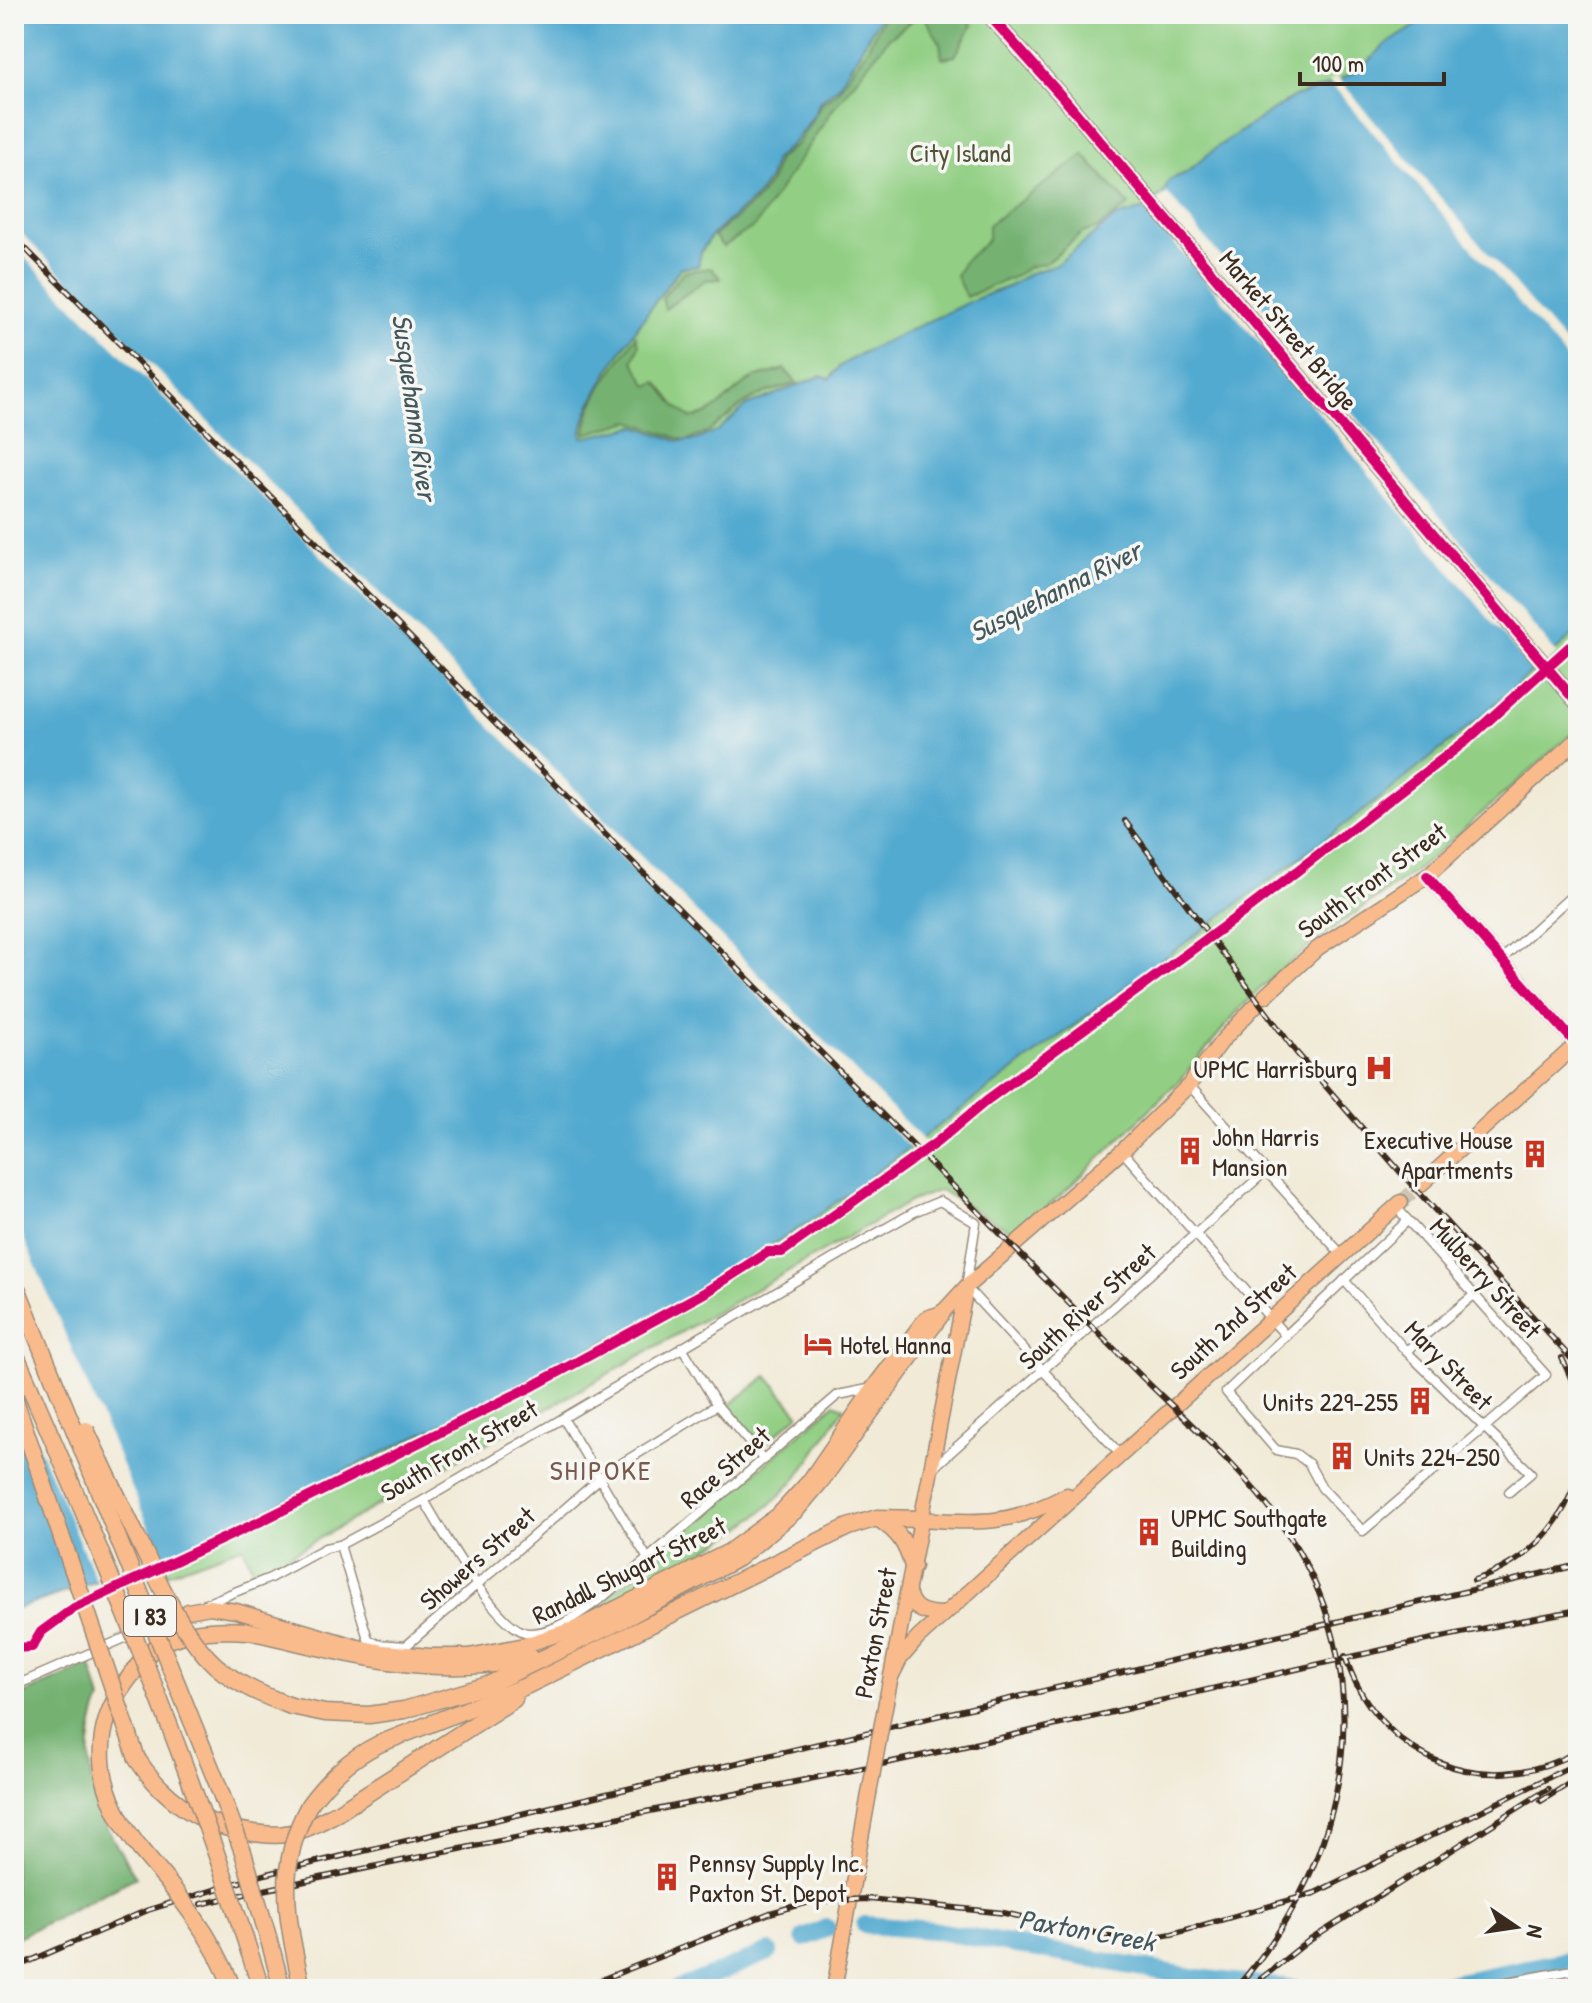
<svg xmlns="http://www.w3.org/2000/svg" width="1592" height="2003" font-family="'Patrick Hand',sans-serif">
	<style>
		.green { fill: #92cf84; stroke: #667c51; stroke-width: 2 }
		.forest { fill: #75b272; stroke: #586e48; stroke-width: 2 }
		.water { fill: #53aad0; stroke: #476a77; stroke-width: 2 }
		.pier { fill: #f1ead7 }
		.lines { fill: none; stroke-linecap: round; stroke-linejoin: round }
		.river { stroke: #53aad0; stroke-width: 18 }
		.primary-tunnel { stroke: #cdc4b2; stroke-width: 14; stroke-dasharray: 14 7; stroke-linecap: butt }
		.street-casing { stroke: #968a7a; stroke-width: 11 }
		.secondary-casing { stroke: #968a7a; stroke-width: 15 }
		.primary-casing { stroke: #968a7a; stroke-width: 17 }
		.highway-casing { stroke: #968a7a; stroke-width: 19 }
		.street { stroke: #fff; stroke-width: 8 }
		.secondary { stroke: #fde4d1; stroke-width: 12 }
		.primary { stroke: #fabb8c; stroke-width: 14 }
		.highway { stroke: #fabb8c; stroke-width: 16 }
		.rail-casing { stroke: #3b2a1e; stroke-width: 6 }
		.rail { stroke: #f6f6f2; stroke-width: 3; stroke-dasharray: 9; stroke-linecap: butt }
		.primary-bridge-casing { stroke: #968a7a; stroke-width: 17; stroke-linecap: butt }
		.highway-bridge-casing { stroke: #968a7a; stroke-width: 19; stroke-linecap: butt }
		.primary-bridge { stroke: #fabb8c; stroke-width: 14 }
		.highway-bridge { stroke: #fabb8c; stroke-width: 16 }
		.cycleway-casing { stroke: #f6f6f2; stroke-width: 15 }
		.cycleway { stroke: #d6006c; stroke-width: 10 }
		.labels { text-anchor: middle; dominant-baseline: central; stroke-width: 7; stroke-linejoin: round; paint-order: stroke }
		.shield { fill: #f6f6f2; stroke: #73675e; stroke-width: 2 }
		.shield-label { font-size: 24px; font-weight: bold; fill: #3b2a1e }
		.park-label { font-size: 26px; fill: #515338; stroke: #f6f6f2 }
		.street-label { font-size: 26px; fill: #3b2a1e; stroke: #f6f6f2 }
		.poi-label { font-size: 26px; fill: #3b2a1e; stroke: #f6f6f2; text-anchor: start }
		.water-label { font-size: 28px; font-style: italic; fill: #43575c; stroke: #f6f6f2 }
		.neighbourhood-label { font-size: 28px; letter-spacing: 2px; fill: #795a4d; stroke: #f6f6f2 }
	</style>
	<rect width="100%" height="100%" fill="#f6f6f2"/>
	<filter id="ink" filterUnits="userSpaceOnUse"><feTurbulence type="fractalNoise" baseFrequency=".0125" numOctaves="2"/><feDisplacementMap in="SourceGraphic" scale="16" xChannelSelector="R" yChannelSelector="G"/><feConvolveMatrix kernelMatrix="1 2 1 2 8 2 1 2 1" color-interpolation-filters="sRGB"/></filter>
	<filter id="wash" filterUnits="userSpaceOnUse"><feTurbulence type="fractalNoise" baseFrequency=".006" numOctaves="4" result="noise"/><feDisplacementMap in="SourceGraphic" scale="32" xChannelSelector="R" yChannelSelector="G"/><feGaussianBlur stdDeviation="1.8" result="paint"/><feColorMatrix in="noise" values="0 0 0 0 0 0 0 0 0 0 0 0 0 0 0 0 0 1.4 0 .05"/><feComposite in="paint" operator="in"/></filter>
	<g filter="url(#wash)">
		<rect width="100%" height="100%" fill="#f1ead7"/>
		<g class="green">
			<path d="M882,14H1434L1394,41L1360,69L1332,84L1292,98L1217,147L1186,173L1169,180L1164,193L1145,209L1116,218L1056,265L1028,274L1010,286L983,296L858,355L839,367L830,379L820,376L746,406L718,431L696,440L678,441L636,426L593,437H582C579,401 657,300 680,268L697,266L701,252L712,235L756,197L769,179L775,159L795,141L814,115L820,101L838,87Z"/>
			<polygon points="1578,631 1578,728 1420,868 1319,938 1266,983 1238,1011 1183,1077 1070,1187 1017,1234 940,1190 911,1201 255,1575 243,1546 169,1573 153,1561 176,1553 463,1414 683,1301 803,1226 1387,793 1477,720"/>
			<polygon points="767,1376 799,1414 763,1446 728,1406"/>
			<path d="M835,1403L844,1408C826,1434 809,1465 787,1488C737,1543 663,1569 601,1608L597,1604L656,1559Z"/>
		</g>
		<g class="forest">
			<polygon points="885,14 921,14 889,38 835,106 756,225 723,247 714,236 757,200 771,181 778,159 798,143 822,103 837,92 868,47"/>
			<polygon points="922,14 964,14 972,25 955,56 942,58 940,42"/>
			<polygon points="1084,155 1129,205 1098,228 1082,233 1046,263 1029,267 1011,278 966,297 956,276 964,261 988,240 988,225"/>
			<polygon points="711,268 721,279 705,280 665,309 662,298 683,272"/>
			<path d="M636,336L639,345L633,361L648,386L657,382L677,407L691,418C722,414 729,390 754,378C764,374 774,374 784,369L797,383L762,394L742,405L708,432L686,441L631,421L585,434C587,398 618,366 636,336Z"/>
			<path d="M90,1662L101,1700C95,1712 93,1723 91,1736C83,1795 106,1829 136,1877L14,1939V1698L74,1672Z"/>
		</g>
		<path class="water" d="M14,14H882L838,87L820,101L814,115L795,141L775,159L769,179L756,197L712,235L701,252L698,266L680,268C657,299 579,402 582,437H588L636,426L678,441L696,440L717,431L746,406L821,376L830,379L839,367L858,355L971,301L1010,286L1028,274L1056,265L1116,217L1145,209L1164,193L1169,180L1186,173L1217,147L1292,98L1332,84L1360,69L1384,46L1434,14H1578V631L1477,720L1387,793L816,1217L683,1301L493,1399L176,1553L14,1610Z"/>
		<g class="pier">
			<polygon points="1337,77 1578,358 1578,372 1329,81"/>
			<polygon points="1167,193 1557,654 1535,674 1297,387 1145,209"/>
			<polygon points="14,226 925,1142 913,1151 14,247"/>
			<polygon points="14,1216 164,1562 98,1585 14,1389"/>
		</g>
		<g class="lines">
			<g class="river">
				<polyline points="865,1925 932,1930 1198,1978 1299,1989"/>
				<polyline points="804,1938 827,1928"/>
				<polyline points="678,1989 769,1952"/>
				<polyline points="1397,1989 1443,1985 1578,1958"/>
			</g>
		</g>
	</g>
	<g filter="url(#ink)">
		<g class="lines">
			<polyline class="primary-tunnel" points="1401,1202 1419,1186"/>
			<defs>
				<g id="street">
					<polyline points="1502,959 1578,890"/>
					<polyline points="1189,1085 1342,1255"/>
					<polyline points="1122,1151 1286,1336"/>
					<polyline points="1396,1207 1546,1375 1363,1531 1322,1488 1309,1464 1296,1454 1276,1450 1226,1392 1407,1221"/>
					<polyline points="1344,1280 1406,1351 1531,1473 1509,1492"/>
					<polyline points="682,1347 717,1405 764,1460"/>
					<polyline points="1406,1351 1474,1295"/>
					<polyline points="563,1418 648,1559"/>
					<polyline points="933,1468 1267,1170"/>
					<path d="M424,1500C440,1527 499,1634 530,1633C556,1633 583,1611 602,1598L838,1395L873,1388"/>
					<polyline points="340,1545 368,1639 377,1644 406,1646 606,1473 717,1405"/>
					<polyline points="205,1604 270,1578 325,1548 340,1545 424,1500 865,1240 916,1211 940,1201 976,1223 966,1287 1120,1454"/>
					<polyline points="14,1686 178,1615"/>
					<polyline points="1470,1989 1578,1969"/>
				</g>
				<polyline id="secondary" points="1427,876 1578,1046"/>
				<g id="primary">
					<polyline points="988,14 1065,100 1578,704"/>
					<polyline points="1265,996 1318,948 1427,876 1578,739"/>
					<polyline points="1419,1186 1578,1043"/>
					<path d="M923,1519C982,1524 1013,1524 1067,1495"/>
					<path d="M908,1592C912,1611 926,1614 944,1614"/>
					<polyline points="188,1611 210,1607 236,1611 354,1646 383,1652 430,1656 469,1656 525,1645 577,1628 729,1551 778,1515 809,1481 873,1388 926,1318 942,1313 966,1287 1122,1151 1189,1085 1222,1041 1255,1006"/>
					<polyline points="891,1677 900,1659 918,1638 1401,1202"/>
					<polyline points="886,1702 966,1288"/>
					<polyline points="834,1989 872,1777"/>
				</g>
				<g id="highway">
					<path d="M879,1519C899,1532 906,1543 913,1566"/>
					<polyline points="291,1706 325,1713 369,1715 404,1710 488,1685 620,1621 738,1558 796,1510 823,1478 942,1313"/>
					<path d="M137,1759C165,1801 203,1827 254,1833C263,1834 275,1836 285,1834C303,1832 321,1821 337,1813L514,1699"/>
					<path d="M309,1805C329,1778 349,1759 379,1744L526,1686L848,1527L877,1518L923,1519"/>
					<path d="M141,1850C100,1798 85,1739 126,1682C135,1670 146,1653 159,1645C185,1630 219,1629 248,1631C342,1651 434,1682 531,1657"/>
					<polyline points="271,1947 282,1989"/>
					<polyline points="250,1954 261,1989"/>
				</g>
			</defs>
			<use href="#street" class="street-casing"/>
			<use href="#secondary" class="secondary-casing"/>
			<use href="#primary" class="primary-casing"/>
			<use href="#highway" class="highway-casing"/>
			<use href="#street" class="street"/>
			<use href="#secondary" class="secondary"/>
			<use href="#primary" class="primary"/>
			<use href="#highway" class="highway"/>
			<defs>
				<g id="rail">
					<path d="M14,237L1141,1376C1188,1422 1240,1467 1279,1521C1386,1669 1352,1859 1235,1989"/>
					<polyline points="1125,821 1296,1052 1402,1174 1578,1366"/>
					<polyline points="1562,1358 1578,1394"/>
					<path d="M1474,1580C1525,1564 1561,1528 1578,1476"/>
					<path d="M1345,1656C1378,1758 1483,1804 1578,1751"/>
					<polyline points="1541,1801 1578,1778"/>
					<path d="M201,1904C438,1850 677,1808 915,1757C1136,1709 1355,1651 1578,1610"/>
					<polyline points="14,1968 148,1910 266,1874 1578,1565"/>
					<polyline points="578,1989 770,1913 813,1901 869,1899 1004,1913 1115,1937 1143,1939 1172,1934 1315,1893 1578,1763"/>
					<polyline points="1248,1989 1307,1942 1548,1789"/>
				</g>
			</defs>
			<use href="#rail" class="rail-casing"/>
			<use href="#rail" class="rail"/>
			<defs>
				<polyline id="primary-bridge" points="872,1777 886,1702"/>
				<g id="highway-bridge">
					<polyline points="17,1288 217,1783 243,1852 271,1947"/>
					<path d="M14,1351C101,1548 184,1749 250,1954"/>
					<polyline points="14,1397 137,1759"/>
					<path d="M86,1430C103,1467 121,1504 139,1541C158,1580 177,1624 207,1657C229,1681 261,1695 291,1706"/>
					<path d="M141,1850C178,1893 212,1935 233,1989"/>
					<path d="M302,1989C288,1921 274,1869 309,1805"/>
				</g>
			</defs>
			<use href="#primary-bridge" class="primary-bridge-casing"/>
			<use href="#highway-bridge" class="highway-bridge-casing"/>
			<use href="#primary-bridge" class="primary-bridge"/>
			<use href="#highway-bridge" class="highway-bridge"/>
			<defs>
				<g id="cycleway">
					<polyline points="988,14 1065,100 1578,704"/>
					<polyline points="1427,876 1578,1046"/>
					<polyline points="14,1648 32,1647 41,1632 74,1608 259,1522 531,1387 704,1293 768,1252 782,1252 937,1142 987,1100 1249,908 1467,740 1578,639"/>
				</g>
			</defs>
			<use href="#cycleway" class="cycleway-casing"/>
			<use href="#cycleway" class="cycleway"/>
		</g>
	</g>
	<defs>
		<symbol id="hospital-bare" viewBox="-9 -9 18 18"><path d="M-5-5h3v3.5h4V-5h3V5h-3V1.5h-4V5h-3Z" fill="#c8321e" stroke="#f6f6f2" stroke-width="2.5" paint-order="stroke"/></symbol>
		<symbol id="building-bare" viewBox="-9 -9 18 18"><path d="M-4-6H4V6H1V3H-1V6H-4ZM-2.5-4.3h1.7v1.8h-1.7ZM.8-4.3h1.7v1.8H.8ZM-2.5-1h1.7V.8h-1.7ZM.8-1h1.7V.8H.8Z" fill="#c8321e" stroke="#f6f6f2" stroke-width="2.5" paint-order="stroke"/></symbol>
		<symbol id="hotel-bare" viewBox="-9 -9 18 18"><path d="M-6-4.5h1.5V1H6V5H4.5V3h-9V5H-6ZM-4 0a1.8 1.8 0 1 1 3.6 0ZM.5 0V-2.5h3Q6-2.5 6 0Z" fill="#c8321e" stroke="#f6f6f2" stroke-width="2.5" paint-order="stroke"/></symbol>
	</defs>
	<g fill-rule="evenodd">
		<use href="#hospital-bare" x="1359" y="1048" width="40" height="40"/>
		<use href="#building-bare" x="1170" y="1131" width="40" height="40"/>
		<use href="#building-bare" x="1515" y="1134" width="40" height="40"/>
		<use href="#hotel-bare" x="798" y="1324" width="40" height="40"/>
		<use href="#building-bare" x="1400" y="1381" width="40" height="40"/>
		<use href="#building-bare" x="1322" y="1436" width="40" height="40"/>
		<use href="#building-bare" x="1129" y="1512" width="40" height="40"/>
		<use href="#building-bare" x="647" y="1857" width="40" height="40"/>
	</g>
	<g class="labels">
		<rect class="shield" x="124" y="1596" width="52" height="40" rx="6"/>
		<g class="shield-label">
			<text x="150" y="1616">I 83</text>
		</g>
		<g class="park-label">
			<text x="960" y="152">City Island</text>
		</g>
		<g class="street-label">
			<text transform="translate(1289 330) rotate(50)">Market Street Bridge</text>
			<text transform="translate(1372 880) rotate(-36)">South Front Street</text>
			<text transform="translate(1486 1278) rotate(48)">Mulberry Street</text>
			<text transform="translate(1087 1306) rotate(-42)">South River Street</text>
			<text transform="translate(1233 1321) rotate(-42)">South 2nd Street</text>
			<text transform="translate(1449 1365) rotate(46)">Mary Street</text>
			<text transform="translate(459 1450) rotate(-30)">South Front Street</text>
			<text transform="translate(725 1467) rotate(-41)">Race Street</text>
			<text transform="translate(477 1558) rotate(-41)">Showers Street</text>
			<text transform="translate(629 1570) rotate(-26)">Randall Shugart Street</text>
			<text transform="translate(875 1633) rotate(-79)">Paxton Street</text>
		</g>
		<g class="poi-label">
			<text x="1357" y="1068" text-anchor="end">UPMC Harrisburg</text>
			<text x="1212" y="1136">John Harris<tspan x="1212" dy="30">Mansion</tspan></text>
			<text x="1513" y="1139" text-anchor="end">Executive House<tspan x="1513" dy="30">Apartments</tspan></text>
			<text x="840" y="1344">Hotel Hanna</text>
			<text x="1398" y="1401" text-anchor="end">Units 229-255</text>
			<text x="1364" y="1456">Units 224-250</text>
			<text x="1171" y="1517">UPMC Southgate<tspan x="1171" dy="30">Building</tspan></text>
			<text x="689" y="1862">Pennsy Supply Inc.<tspan x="689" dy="30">Paxton St. Depot</tspan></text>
		</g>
		<g class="water-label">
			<text transform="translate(415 407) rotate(82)">Susquehanna River</text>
			<text transform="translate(1055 591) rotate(-27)">Susquehanna River</text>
			<text transform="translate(1087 1930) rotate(10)">Paxton Creek</text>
		</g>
		<g class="neighbourhood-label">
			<text x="601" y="1470">SHIPOKE</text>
		</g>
	</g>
	<rect width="1592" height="2003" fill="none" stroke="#f6f6f2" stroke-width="48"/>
	<g transform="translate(1516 1927) rotate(103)" stroke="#f6f6f2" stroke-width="6" paint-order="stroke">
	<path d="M0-6L14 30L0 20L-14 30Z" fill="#3b2a1e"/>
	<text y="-12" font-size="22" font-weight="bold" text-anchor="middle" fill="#3b2a1e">N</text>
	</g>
	<path d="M1300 72v12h144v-12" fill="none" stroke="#3b2a1e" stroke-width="4"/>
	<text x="1312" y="72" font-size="24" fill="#3b2a1e" stroke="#f6f6f2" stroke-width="6" paint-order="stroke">100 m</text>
</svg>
